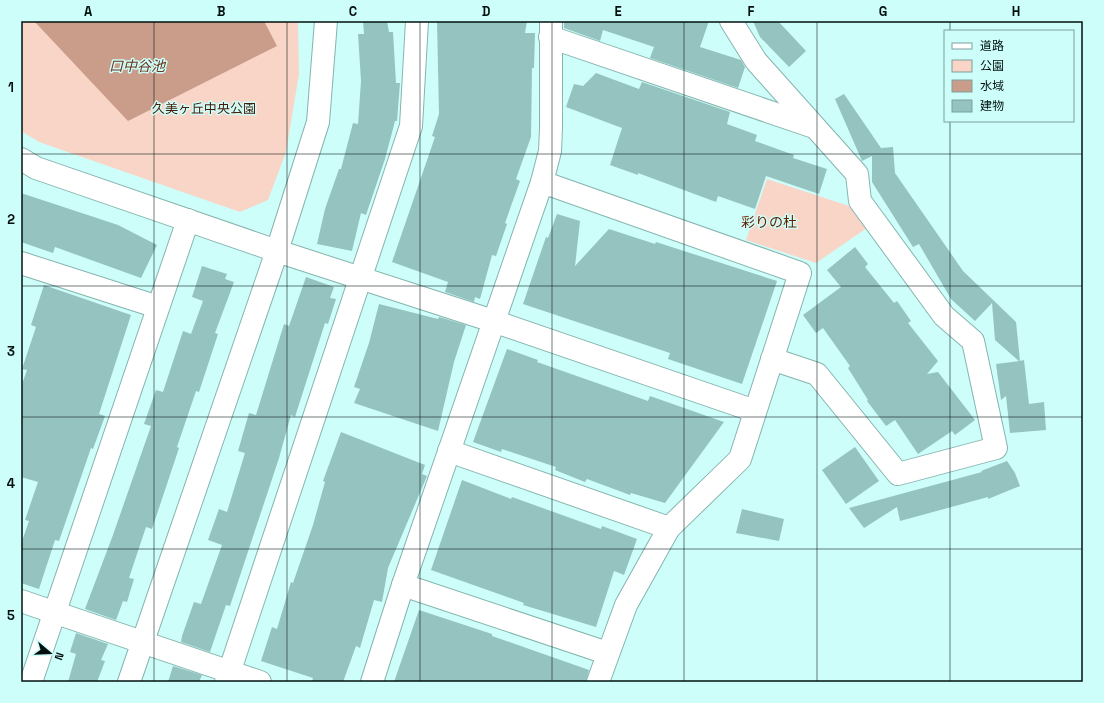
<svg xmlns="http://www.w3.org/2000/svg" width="1104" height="703" font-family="'Space Grotesk','Noto Sans JP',sans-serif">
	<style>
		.green { fill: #f8d5c7 }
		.water { fill: #ca9c8a }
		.building { fill: #95c3bf }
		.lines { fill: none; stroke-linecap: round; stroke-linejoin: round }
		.minor-casing { stroke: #86b4af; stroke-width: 24 }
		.tertiary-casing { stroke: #86b4af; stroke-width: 24 }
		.minor { stroke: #fff; stroke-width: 22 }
		.tertiary { stroke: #fff; stroke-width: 22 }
		.grid { fill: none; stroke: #01100f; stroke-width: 1; stroke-opacity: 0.55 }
		.labels { text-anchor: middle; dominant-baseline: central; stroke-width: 3; stroke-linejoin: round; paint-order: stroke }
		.park-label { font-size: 13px; fill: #451a07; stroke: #cefef9 }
		.water-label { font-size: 14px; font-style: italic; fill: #6d331a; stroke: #cefef9 }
		.neighbourhood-label { font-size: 14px; fill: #622303; stroke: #cefef9 }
		.neatline { fill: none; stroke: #01100f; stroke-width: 1.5 }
		.grid-label { font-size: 13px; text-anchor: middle; font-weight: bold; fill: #01100f }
	</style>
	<rect width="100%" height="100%" fill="#cefef9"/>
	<g class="green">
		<polygon points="21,21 298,21 299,74 286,152 268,200 240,212 39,142 21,131"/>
		<polygon points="767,179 852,207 867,228 816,263 746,240"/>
	</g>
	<polygon class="water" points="34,21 264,21 277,46 128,121"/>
	<g class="building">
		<polygon points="363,21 387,21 389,32 393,32 396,83 400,83 397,121 395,121 385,159 366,215 361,213 352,251 317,244 325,209 339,169 341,169 353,123 358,124 361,81 358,34 364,34"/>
		<polygon points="437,21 527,21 525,33 535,33 534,68 532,68 531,137 516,179 520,181 505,223 507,224 496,256 492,255 480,299 475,297 474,302 445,292 448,282 392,262 435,137 432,136 439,114"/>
		<polygon points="564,21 709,21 700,47 741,60 745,67 738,88 650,58 654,47 603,30 600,41 564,28"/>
		<polygon points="753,21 778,21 806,51 789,67 760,37"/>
		<polygon points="596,73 639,89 642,82 730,112 727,124 757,135 755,141 794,155 793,158 827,169 819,194 766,176 755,209 718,196 716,202 638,173 638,175 610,165 622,128 566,107 574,84 583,86"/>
		<polygon points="844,94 881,148 893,147 895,173 963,271 1016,322 1020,361 1024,360 1029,404 1044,402 1046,430 1010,433 1006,396 1001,400 996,364 1019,361 995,340 992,303 975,321 951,299 919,244 913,247 872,182 872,156 862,161 835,99"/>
		<polygon points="21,193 118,225 157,245 141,278 55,247 53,253 21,242"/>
		<polygon points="557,214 580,221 575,266 609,229 655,244 656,242 777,281 742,384 668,359 670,353 523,304 546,237 548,238"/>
		<polygon points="855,247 868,264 865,267 894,303 897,301 911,321 908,323 938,361 927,374 938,372 975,420 955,435 952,431 918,454 895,420 886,426 867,401 868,400 848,368 850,366 823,328 816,333 803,315 841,287 827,270"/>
		<polygon points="202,266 227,274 225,279 234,282 215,333 218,334 199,392 196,391 177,447 179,448 152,529 146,527 129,578 134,579 127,602 123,601 116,620 85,609 113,535 151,426 144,424 156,390 163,392 183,331 191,334 203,301 192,297"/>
		<polygon points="306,277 334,287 330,298 336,299 328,324 325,323 295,417 291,415 279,458 230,606 226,605 210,652 181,642 182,636 194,602 201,604 222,545 208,540 219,509 227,512 245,453 238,451 249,413 256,415 284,324 289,326"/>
		<polygon points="44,285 131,315 99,414 105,416 93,449 91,448 59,541 55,540 39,589 21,583 21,544 29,521 25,520 38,482 21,477 21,387 27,370 22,369 36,327 31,325"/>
		<polygon points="379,304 438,319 439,317 466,325 454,362 438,431 354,403 360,389 354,387 369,343"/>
		<polygon points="507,349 538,360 537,362 648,401 650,396 724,422 665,503 631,493 630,495 587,479 585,482 555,470 556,467 502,449 501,452 473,442"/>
		<polygon points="341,432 425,465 422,474 427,476 388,568 382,602 374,600 360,648 356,646 343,682 312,682 313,678 261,661 272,627 277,629 291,582 293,583 313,525 325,482 323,481"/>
		<polygon points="855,447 879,481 846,504 822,470"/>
		<polygon points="1007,461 1015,473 1020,486 988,499 988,497 900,521 897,507 864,528 849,508 982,472 981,471"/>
		<polygon points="462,480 511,499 512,497 601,529 602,526 637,539 624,575 614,571 596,627 523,605 524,603 431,570"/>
		<polygon points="742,509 784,519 779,541 736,533"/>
		<polygon points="419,610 492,634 492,636 589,670 586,682 394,682"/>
		<polygon points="76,633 108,644 101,660 105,661 97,682 68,682 76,654 70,652"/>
		<polygon points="173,666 202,675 199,682 168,682"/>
	</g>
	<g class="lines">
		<defs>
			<g id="minor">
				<polyline points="731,21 756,61 857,174 860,201 944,316 973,341 996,448 898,474 817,374 772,359"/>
				<polyline points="550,37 814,127"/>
				<polyline points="542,182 800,273 740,459 669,528 626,605 598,682"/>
				<polyline points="277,251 493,321 755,411"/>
				<polyline points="21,263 158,307"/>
				<polyline points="449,451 669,528"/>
				<polyline points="403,585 607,653"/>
				<polyline points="21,601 260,682"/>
				<polyline points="31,682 188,220"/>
				<polyline points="226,682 411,126 417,21"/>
				<polyline points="372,682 403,585 542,182 550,151 551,128 551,21"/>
			</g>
			<g id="tertiary">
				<polyline points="21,159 36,168 277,251"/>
				<polyline points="129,682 277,251 318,122 326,21"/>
			</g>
		</defs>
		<use href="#minor" class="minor-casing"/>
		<use href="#tertiary" class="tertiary-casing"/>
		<use href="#minor" class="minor"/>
		<use href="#tertiary" class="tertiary"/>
	</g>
	<path class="grid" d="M154,21V682M287,21V682M420,21V682M552,21V682M684,21V682M817,21V682M950,21V31M950,121V682M21,154H1083M21,286H1083M21,417H1083M21,549H1083"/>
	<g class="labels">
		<g class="park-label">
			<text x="204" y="108">久美ヶ丘中央公園</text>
		</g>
		<g class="water-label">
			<text x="137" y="66">口中谷池</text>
		</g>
		<g class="neighbourhood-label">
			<text x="769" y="222">彩りの杜</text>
		</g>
	</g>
	<rect width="1104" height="703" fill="none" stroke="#cefef9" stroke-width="44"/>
	<rect x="944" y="30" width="130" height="92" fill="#cefef9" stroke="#7c9f9b"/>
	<rect x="952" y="43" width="20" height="6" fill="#ffffff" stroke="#7c9f9b"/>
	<text x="980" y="50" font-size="12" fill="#01100f">道路</text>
	<rect x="952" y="60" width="20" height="12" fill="#f8d5c7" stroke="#7c9f9b"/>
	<text x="980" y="70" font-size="12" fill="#01100f">公園</text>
	<rect x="952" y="80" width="20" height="12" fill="#ca9c8a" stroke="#7c9f9b"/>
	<text x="980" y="90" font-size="12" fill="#01100f">水域</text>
	<rect x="952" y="100" width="20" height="12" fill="#95c3bf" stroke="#7c9f9b"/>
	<text x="980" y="110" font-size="12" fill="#01100f">建物</text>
	<g transform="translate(50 653) rotate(109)" stroke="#cefef9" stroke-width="3" paint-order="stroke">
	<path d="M0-3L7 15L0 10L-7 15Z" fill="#01100f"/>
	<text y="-6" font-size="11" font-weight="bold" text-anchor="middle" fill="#01100f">N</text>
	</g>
	<rect x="22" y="22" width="1060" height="659" class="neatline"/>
	<g class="grid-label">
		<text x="88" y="16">A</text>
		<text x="221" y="16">B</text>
		<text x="353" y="16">C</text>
		<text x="486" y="16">D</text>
		<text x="618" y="16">E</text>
		<text x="751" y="16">F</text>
		<text x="883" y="16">G</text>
		<text x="1016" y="16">H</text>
		<text x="11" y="92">1</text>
		<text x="11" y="224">2</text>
		<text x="11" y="356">3</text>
		<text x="11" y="488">4</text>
		<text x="11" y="620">5</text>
	</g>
</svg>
